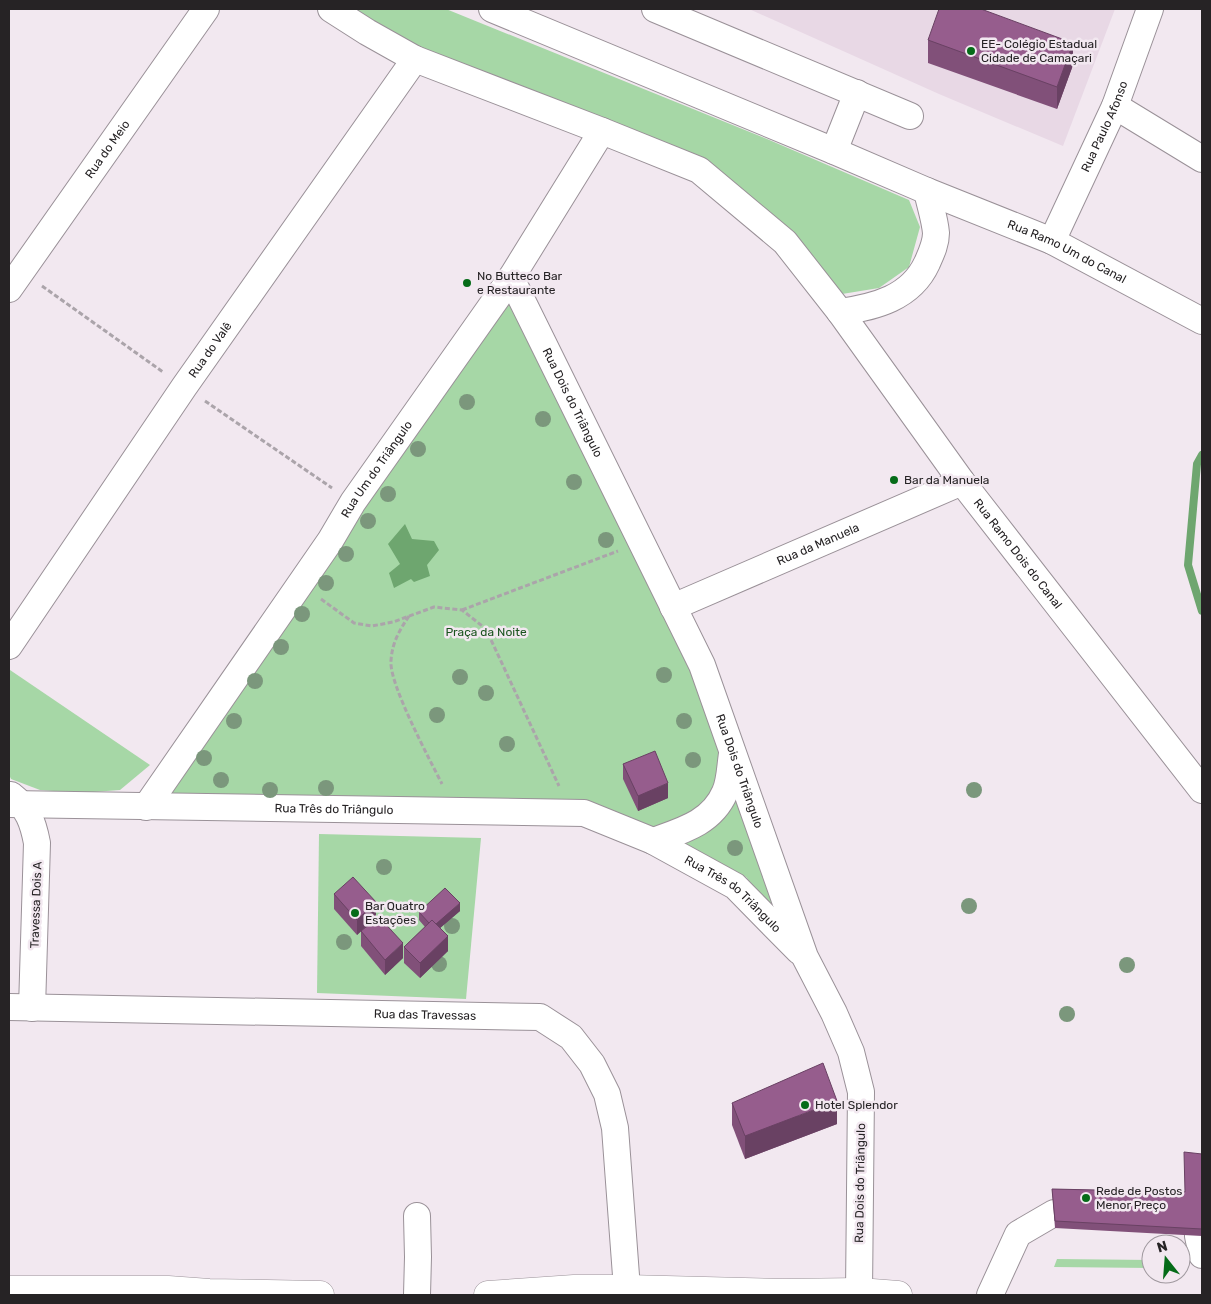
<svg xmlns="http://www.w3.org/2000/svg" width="1211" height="1304" font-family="Rubik,sans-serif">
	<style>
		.built { fill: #e8d8e5 }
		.green { fill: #a6d7a6 }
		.water { fill: #6ea66f }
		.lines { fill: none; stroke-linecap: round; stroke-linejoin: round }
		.stream { stroke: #6ea66f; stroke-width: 8 }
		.minor-casing { stroke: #9a9198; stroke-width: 28 }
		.major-casing { stroke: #9a9198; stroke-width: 29 }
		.path { stroke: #aba4aa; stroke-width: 3; stroke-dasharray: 5 2.5; stroke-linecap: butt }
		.minor { stroke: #fff; stroke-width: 26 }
		.major { stroke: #fff; stroke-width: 28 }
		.tree { fill: #7b977c }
		.wall { fill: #815079 }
		.shaded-wall { fill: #694163 }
		.building { fill: #965d8d; stroke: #694163 }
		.poi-dot { fill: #056b18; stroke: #f2e8f0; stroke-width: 2 }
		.labels { text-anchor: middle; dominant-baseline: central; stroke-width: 5; stroke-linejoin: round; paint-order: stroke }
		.poi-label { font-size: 12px; fill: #262325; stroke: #f2e8f0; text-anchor: start }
		.street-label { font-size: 12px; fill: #262325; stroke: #f2e8f0 }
		.park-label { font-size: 12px; fill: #1a541e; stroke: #f2e8f0 }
	</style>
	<rect width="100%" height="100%" fill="#f2e8f0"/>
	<polygon class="built" points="749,9 1115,9 1063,146 939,94"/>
	<g class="green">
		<polygon points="334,9 446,9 767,139 909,200 920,227 909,267 879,288 842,294 702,173"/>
		<polygon points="510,297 691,665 795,940 746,877 580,806 163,800"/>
		<polygon points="10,670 150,765 120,790 80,793 40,790 11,779 9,775 9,673"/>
		<polygon points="319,834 481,838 466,999 317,993"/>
		<polygon points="1057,1259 1151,1260 1151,1268 1054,1267"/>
	</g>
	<polygon class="water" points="405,524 412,539 434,541 439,550 427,565 430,576 414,582 411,579 394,588 389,573 400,564 388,544"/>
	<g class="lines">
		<polyline class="stream" points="1202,455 1197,464 1188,565 1202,611"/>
		<defs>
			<g id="minor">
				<path id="s1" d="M331,9L367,32L415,59L602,131L699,170L785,242L840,312L962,482L1202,790"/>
				<path id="s2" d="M492,9L834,151L927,191L1052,241L1202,321"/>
				<polyline points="655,9 910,116"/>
				<polyline points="1115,106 1202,159"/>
				<polyline points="834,151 857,93"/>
				<path id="s3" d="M1052,241L1115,106L1150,9"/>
				<path id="s4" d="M511,278L702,665L805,957L834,1013L851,1052L861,1092L859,1292"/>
				<path id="s5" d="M9,289L206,9"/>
				<path d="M840,312C875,307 911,298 927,263C931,254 936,244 936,233C935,220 930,205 927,191"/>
				<path id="s6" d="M673,607L962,482"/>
				<path id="s7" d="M9,646L184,387L415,59"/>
				<path d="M11,795C28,808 33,822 37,843L32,1008"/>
				<path id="s8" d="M9,804L584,813L653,841L735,886L799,951"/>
				<path id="s9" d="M146,807L330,541L353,502L511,278L602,131"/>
				<path d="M653,841C681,831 712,823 725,792C730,781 730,766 732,754"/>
				<path id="s10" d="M9,1007L540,1017L571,1037L592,1064L607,1094L615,1128L627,1289"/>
				<polyline points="417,1216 418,1257 417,1295"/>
				<polyline points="1198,1236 1202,1255"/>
				<polyline points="990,1295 1018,1234 1054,1213"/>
			</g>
			<g id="major">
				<polyline points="9,1290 168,1290 209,1293 320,1295"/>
				<polyline points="488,1295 574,1289 627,1289 782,1293 859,1292 898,1295"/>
			</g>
		</defs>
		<use href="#minor" class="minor-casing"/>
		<use href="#major" class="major-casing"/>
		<g class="path">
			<polyline points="42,286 163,372"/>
			<polyline points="205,401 332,488"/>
			<polyline points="321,599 354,623 372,626 393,622 434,607 462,610 486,629 559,786"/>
			<polyline points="462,610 618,551"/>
			<path d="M409,616C399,631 392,643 391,661C389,684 430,760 442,784"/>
		</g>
		<use href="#minor" class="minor"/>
		<use href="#major" class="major"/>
	</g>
	<g class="tree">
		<circle cx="467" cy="402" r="8"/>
		<circle cx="543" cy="419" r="8"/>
		<circle cx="418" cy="449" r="8"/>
		<circle cx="574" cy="482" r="8"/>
		<circle cx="388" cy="494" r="8"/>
		<circle cx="368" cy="521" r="8"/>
		<circle cx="606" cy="540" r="8"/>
		<circle cx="346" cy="554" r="8"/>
		<circle cx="326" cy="583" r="8"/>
		<circle cx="302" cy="614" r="8"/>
		<circle cx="281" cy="647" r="8"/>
		<circle cx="664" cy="675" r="8"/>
		<circle cx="460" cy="677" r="8"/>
		<circle cx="255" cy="681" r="8"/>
		<circle cx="486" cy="693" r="8"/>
		<circle cx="437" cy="715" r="8"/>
		<circle cx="234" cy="721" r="8"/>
		<circle cx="684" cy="721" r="8"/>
		<circle cx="507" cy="744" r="8"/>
		<circle cx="204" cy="758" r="8"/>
		<circle cx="693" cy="760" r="8"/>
		<circle cx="221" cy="780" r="8"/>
		<circle cx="326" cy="788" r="8"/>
		<circle cx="270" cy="790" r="8"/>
		<circle cx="974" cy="790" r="8"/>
		<circle cx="735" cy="848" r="8"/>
		<circle cx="384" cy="867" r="8"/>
		<circle cx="969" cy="906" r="8"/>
		<circle cx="452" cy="926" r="8"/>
		<circle cx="344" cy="942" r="8"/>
		<circle cx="439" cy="964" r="8"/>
		<circle cx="1127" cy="965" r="8"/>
		<circle cx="1067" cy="1014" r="8"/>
	</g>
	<g class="wall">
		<polygon points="928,40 1073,65 1057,109 928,63"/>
		<polygon points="623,764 668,798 638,811 623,779"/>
		<polygon points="334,894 376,917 357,935 334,909"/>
		<polygon points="460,911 440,928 448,951 420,978 404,963 404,947 425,927 419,920 419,912"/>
		<polygon points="361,931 403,958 385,975 361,946"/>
		<polygon points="732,1103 837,1124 745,1159 732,1125"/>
		<polygon points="1202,1154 1202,1236 1055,1228 1052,1189 1185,1192"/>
	</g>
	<g class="shaded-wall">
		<polygon points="1073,43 1073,65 1057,109 1057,87"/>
		<polygon points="668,783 668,798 638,811 638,796"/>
		<polygon points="376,902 376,917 357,935 357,920"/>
		<polygon points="460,903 460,911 432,935 432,927"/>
		<polygon points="448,936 448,951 420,978 420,963"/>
		<polygon points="403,943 403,958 385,975 385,960"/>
		<polygon points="837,1101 837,1124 745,1159 745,1136"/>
	</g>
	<g class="building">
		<polygon points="939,9 981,9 1073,43 1057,87 928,40"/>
		<polygon points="655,751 668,783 638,796 623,764"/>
		<polygon points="353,877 376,902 357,920 334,894"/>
		<polygon points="445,888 460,903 436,924 432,920 429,923 419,912"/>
		<polygon points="379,917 403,943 385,960 361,931"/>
		<polygon points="432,920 448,936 420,963 404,947"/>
		<polygon points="823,1063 837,1101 745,1136 732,1103"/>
		<polygon points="1184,1152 1202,1154 1202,1229 1055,1221 1052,1189 1185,1192"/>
	</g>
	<g class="poi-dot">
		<circle cx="971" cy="51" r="5"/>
		<circle cx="467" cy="283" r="5"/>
		<circle cx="894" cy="480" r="5"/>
		<circle cx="355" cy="913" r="5"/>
		<circle cx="805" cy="1105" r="5"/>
		<circle cx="1086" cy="1198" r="5"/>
	</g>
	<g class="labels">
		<g class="poi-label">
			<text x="981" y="44">EE- Colégio Estadual<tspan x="981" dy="14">Cidade de Camaçari</tspan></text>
			<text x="477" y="276">No Butteco Bar<tspan x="477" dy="14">e Restaurante</tspan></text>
			<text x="904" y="480">Bar da Manuela</text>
			<text x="365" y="906">Bar Quatro<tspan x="365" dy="14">Estações</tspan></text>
			<text x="815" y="1105">Hotel Splendor</text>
			<text x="1096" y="1191">Rede de Postos<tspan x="1096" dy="14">Menor Preço</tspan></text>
		</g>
		<g class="street-label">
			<text stroke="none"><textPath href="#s3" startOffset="126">Rua Paulo Afonso</textPath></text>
			<text stroke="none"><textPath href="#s5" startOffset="171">Rua do Meio</textPath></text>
			<text stroke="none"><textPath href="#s2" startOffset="624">Rua Ramo Um do Canal</textPath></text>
			<text stroke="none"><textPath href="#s7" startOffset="358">Rua do Valê</textPath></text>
			<text stroke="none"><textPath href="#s4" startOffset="139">Rua Dois do Triângulo</textPath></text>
			<text stroke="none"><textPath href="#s9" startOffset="409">Rua Um do Triângulo</textPath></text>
			<text stroke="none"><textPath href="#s6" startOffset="158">Rua da Manuela</textPath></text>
			<text stroke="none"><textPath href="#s1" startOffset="904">Rua Ramo Dois do Canal</textPath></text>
			<text stroke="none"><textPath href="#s4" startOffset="544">Rua Dois do Triângulo</textPath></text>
			<text stroke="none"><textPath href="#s8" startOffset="325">Rua Três do Triângulo</textPath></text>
			<text stroke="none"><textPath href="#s8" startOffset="746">Rua Três do Triângulo</textPath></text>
			<text transform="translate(36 905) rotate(-88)">Travessa Dois A</text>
			<text stroke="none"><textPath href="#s10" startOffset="416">Rua das Travessas</textPath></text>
			<text transform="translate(860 1183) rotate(-89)">Rua Dois do Triângulo</text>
		</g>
		<g class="park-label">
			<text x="486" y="632">Praça da Noite</text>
		</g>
	</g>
	<rect width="1211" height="1304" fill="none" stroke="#262325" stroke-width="20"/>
	<g transform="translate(1166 1259) rotate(343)"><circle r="24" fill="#f2e8f0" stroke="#a0999f"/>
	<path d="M0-4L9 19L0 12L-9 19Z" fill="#056b18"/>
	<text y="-8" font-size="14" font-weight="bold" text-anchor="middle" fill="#262325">N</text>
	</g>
</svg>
